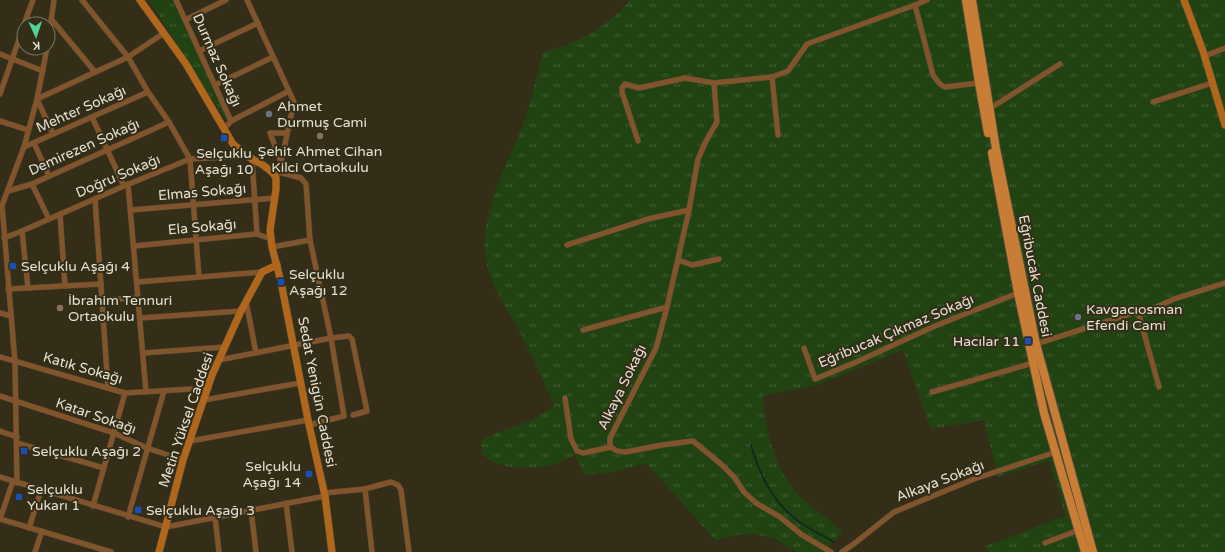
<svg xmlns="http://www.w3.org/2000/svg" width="1225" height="552" font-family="'Varela Round',sans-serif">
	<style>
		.grass { fill: url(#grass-tufts) }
		.garden { fill: #214312 }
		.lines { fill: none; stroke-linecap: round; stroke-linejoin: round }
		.stream { stroke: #102126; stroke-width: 1.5 }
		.street-casing { stroke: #504a36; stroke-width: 6 }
		.secondary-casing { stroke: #504a36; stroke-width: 8 }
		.primary-casing { stroke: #504a36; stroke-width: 10 }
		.street { stroke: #82542b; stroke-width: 5 }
		.secondary { stroke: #b0671b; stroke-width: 7 }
		.primary { stroke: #c77d36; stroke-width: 8 }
		.worship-dot { fill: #6b7280; stroke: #342d18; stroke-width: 1.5 }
		.education-dot { fill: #8d6e63; stroke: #342d18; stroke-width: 1.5 }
		.transit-dot { fill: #1a4fb4; stroke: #342d18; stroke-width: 1.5 }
		.labels { text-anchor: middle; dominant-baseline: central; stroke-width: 4; stroke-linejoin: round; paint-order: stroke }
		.street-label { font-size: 14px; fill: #e4e0d3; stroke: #342d18 }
		.poi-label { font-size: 14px; fill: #e4e0d3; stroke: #342d18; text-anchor: start }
	</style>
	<defs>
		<pattern id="grass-tufts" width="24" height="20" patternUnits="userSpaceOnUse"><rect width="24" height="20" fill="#214312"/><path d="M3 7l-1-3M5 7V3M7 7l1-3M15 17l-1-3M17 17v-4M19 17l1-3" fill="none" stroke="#415e34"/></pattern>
	</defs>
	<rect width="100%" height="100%" fill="#342d18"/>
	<g class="grass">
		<polygon points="149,0 172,0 226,116 226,121"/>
		<path d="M630,0H1225V552H987L986,546L1065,516L1049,460L998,477L984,420L931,429L903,350L817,385L763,396C765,431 775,470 800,496C813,509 829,520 843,531L824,552H797L775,539L755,534L735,535L716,541L646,463L615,472L584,475L575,455C566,460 556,464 546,466C529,470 470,470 483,438L530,421L554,406C543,380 531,354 518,329C508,310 494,291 488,269C474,218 509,164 526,116C533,95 537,73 543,52C577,44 607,27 630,0Z"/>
	</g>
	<polygon class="garden" points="965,56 969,78 958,80 954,58"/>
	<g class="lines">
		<path class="stream" d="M751,445C759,474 773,502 797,520C808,529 822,535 834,542"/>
		<defs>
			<g id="street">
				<polyline points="82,0 128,57 148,92 169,122 190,159 199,277"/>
				<polyline points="176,0 231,121 224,129"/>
				<polyline points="247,0 294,102 279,172 277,174"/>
				<polyline points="915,5 927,0"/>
				<polyline points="52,20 95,72"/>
				<polyline points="185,20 226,0"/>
				<polyline points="24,24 33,0"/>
				<polyline points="48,42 54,0"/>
				<polyline points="199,51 258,23"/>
				<polyline points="0,54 43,71"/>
				<polyline points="1205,56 1225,48"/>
				<polyline points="772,77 778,135"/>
				<path d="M714,83L717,122L706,141L698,159L689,210L667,307L656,348L610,438V445C613,451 620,452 626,452L662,445L693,441L721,464L734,477L744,492L756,503L780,517L802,535L831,552"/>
				<polyline points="215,85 273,57"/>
				<polyline points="0,94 24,25"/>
				<polyline points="1153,102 1212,83"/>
				<polyline points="989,109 1060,64"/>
				<polyline points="92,117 124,186"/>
				<polyline points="0,121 28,130"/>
				<polyline points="231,121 289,91"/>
				<polyline points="53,134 37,99 128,57 164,33"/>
				<path d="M638,141L622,92V88L625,84L639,88L685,78L714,83L772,77L788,71L807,44L915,5L933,75C937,80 939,85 945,87L979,83"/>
				<polyline points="34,143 49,176"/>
				<polyline points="24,147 148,92"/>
				<polyline points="252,159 257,234"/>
				<polyline points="281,162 270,133 287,133"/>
				<polyline points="279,172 301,178 306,184 310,240 331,338 344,416 309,425"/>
				<polyline points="32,184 49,219"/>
				<polyline points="128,184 146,392"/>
				<polyline points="8,191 32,184 169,122"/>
				<polyline points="95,199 108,388"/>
				<polyline points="2,205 15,362 17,483"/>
				<polyline points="1,208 24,147 37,99 47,48"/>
				<polyline points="131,210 275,198"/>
				<polyline points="60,214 65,286"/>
				<polyline points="22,231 28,288"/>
				<polyline points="4,238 22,231 124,186 190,159 247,156"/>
				<polyline points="567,245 648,219 689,210"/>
				<polyline points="134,246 257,234 271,239"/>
				<polyline points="272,247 310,240"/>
				<polyline points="678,260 692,265 719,259"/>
				<polyline points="137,282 262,272"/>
				<polyline points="8,289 101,284"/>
				<polyline points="102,300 138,298"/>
				<polyline points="246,301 256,353"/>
				<polyline points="0,313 11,316"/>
				<polyline points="140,318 241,311"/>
				<polyline points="583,330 667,307"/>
				<polyline points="1036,344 1133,313 1139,315"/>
				<polyline points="804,348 815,379 854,363 935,326 1018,293"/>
				<polyline points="143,353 225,347"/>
				<polyline points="0,357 125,393 209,388"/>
				<polyline points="219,360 331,338 349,336 352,339 367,411 353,415"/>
				<polyline points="1159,387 1139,315 1174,299 1225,283"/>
				<polyline points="932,392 1033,363"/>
				<polyline points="0,396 114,433 147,448 183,460"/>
				<polyline points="565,398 571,439 577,451 583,453 611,447"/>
				<polyline points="204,400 300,383"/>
				<polyline points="0,431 17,437"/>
				<polyline points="190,441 308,420"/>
				<polyline points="17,443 104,468"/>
				<polyline points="0,477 166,527 325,496"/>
				<polyline points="365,489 372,552"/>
				<polyline points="324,493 365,489 391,482 398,485 401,490 409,552"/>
				<polyline points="286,503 292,552"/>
				<polyline points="93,506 125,393"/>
				<polyline points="251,510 256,552"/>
				<polyline points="128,517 164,391"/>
				<polyline points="215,517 219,552"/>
				<polyline points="0,519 111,552"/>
				<polyline points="0,519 13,481"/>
				<polyline points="29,528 41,490"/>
				<polyline points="1045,543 1079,530"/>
				<polyline points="35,552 42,531"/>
				<polyline points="842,552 855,543 894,512 974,479 1056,452"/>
			</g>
			<g id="secondary">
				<polyline points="140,0 186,64 233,144 247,156 263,165 273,173 276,178 276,189 270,230 272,247 281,282 308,420 325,496 332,552"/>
				<polyline points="1184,0 1203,51 1225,125"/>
				<polyline points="159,552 183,460 212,375 241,311 262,272 277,265"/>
			</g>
			<g id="primary">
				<polyline points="966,0 979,83 988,133"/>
				<polyline points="972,0 996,149 1036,344 1093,552"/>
				<polyline points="992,153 1018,293 1044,413 1085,552"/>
			</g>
		</defs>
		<use href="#street" class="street-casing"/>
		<use href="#secondary" class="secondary-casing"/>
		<use href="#primary" class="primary-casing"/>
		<use href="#street" class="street"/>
		<use href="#secondary" class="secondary"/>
		<use href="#primary" class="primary"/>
	</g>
	<g class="worship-dot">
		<circle cx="269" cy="114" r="4"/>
		<circle cx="1078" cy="317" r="4"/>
	</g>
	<g class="education-dot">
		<circle cx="320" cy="136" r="4"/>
		<circle cx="60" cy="308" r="4"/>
	</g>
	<g class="transit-dot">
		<rect x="220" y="134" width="8" height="8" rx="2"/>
		<rect x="9" y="262" width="8" height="8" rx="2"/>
		<rect x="277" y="278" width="8" height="8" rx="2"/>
		<rect x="1024" y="337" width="8" height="8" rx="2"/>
		<rect x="20" y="447" width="8" height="8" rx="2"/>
		<rect x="305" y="470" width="8" height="8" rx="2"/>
		<rect x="15" y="493" width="8" height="8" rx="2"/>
		<rect x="134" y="506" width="8" height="8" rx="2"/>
	</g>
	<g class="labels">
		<g class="street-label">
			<text transform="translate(217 60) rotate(66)">Durmaz Sokağı</text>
			<text transform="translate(81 109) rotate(-24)">Mehter Sokağı</text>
			<text transform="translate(84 147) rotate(-24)">Demirezen Sokağı</text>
			<text transform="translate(118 176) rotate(-23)">Doğru Sokağı</text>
			<text transform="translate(202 192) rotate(-5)">Elmas Sokağı</text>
			<text transform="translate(202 227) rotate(-5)">Ela Sokağı</text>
			<text transform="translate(1035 276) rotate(79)">Eğribucak Caddesi</text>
			<text transform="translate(896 331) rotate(-23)">Eğribucak Çıkmaz Sokağı</text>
			<text transform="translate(83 368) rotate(16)">Katık Sokağı</text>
			<text transform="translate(622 387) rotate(-64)">Alkaya Sokağı</text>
			<text transform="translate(317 392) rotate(79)">Sedat Yenigün Caddesi</text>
			<text transform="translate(96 416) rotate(19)">Katar Sokağı</text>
			<text transform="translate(186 420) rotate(-71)">Metin Yüksel Caddesi</text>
			<text transform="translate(940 481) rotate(-21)">Alkaya Sokağı</text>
		</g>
		<g class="poi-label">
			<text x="277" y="106">Ahmet<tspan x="277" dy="16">Durmuş Cami</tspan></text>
			<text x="320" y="151" text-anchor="middle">Şehit Ahmet Cihan<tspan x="320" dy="16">Kilci Ortaokulu</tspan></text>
			<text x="224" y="153" text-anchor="middle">Selçuklu<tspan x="224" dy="16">Aşağı 10</tspan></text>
			<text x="21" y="266">Selçuklu Aşağı 4</text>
			<text x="289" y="274">Selçuklu<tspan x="289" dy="16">Aşağı 12</tspan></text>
			<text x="68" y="300">İbrahim Tennuri<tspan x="68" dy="16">Ortaokulu</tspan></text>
			<text x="1086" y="309">Kavgacıosman<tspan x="1086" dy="16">Efendi Cami</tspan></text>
			<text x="1020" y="341" text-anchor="end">Hacılar 11</text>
			<text x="32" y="451">Selçuklu Aşağı 2</text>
			<text x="301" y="466" text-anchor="end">Selçuklu<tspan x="301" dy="16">Aşağı 14</tspan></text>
			<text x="27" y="489">Selçuklu<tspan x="27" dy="16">Yukarı 1</tspan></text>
			<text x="146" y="510">Selçuklu Aşağı 3</text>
		</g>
	</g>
	<g transform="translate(36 36) rotate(177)"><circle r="19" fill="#342d18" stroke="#7a7563"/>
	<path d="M0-3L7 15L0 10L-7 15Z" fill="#4fd399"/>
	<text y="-6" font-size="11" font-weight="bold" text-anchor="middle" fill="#e4e0d3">K</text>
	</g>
</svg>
